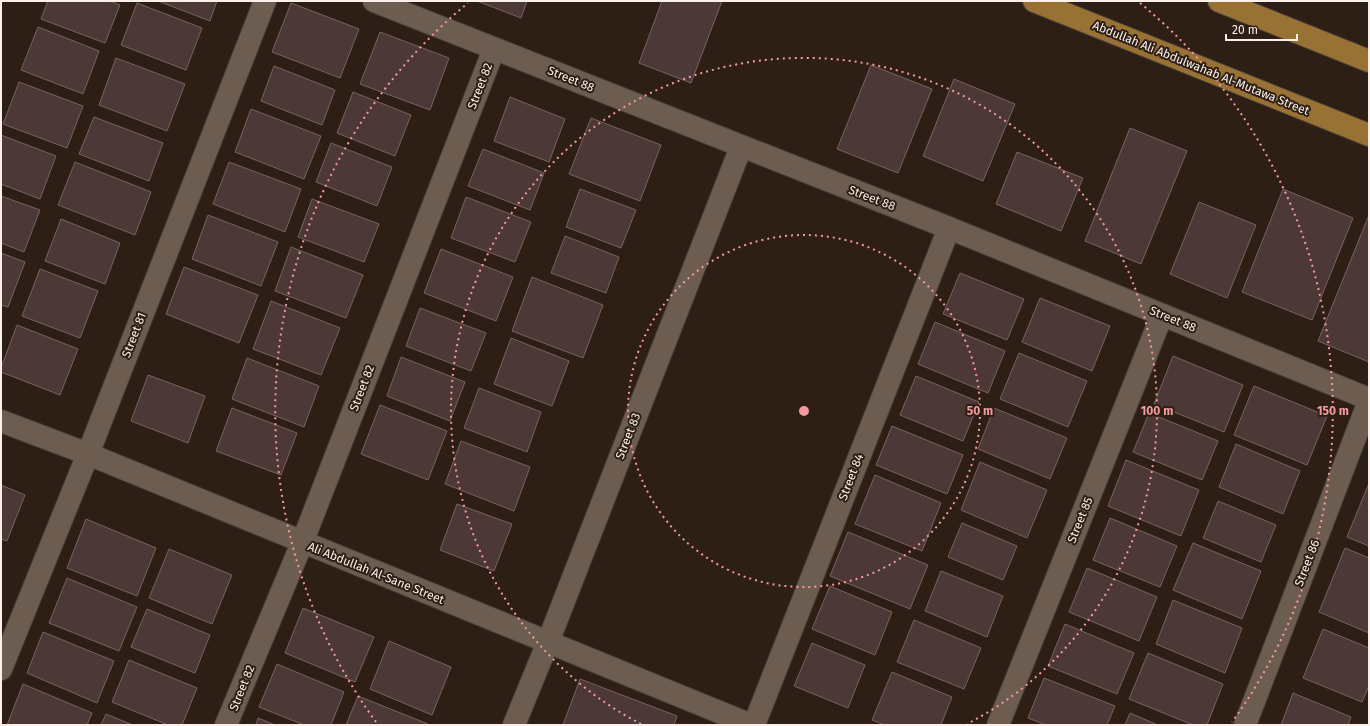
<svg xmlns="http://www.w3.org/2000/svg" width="1370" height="726" font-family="'Fira Sans',sans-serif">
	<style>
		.building { fill: #4c3836; stroke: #796361 }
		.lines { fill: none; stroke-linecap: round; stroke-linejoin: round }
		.minor-casing { stroke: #483c35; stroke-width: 24 }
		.primary-casing { stroke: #483c35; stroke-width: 24 }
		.minor { stroke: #6d5d51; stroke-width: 22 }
		.primary { stroke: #987135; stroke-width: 22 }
		.ring { fill: none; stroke: #f49b9f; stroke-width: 2; stroke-dasharray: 2 4 }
		.labels { text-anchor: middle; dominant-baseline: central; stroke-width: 4; stroke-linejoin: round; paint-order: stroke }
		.street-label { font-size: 12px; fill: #fbf1ea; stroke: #2d1f15 }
		.centre { fill: #f49b9f; stroke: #2d1f15; stroke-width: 2 }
		.ring-label { font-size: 12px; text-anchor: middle; font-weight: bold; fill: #f49b9f; stroke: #2d1f15; stroke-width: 4; stroke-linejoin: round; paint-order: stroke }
	</style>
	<rect width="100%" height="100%" fill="#2d1f15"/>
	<g class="building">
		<polygon points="48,1 110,1 120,5 105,43 41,19"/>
		<polygon points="158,1 217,1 210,21"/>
		<polygon points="477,1 527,1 521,18"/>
		<polygon points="662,1 722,1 691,83 639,63"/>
		<polygon points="137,3 202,28 186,70 121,45"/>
		<polygon points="291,3 359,29 340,78 272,52"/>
		<polygon points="38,27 99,51 83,94 21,70"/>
		<polygon points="380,32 449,58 430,110 360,84"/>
		<polygon points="116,58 185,84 167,131 99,105"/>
		<polygon points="871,65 932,89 898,173 837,149"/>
		<polygon points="274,66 335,90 322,125 261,101"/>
		<polygon points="954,79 1015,104 983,181 923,156"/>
		<polygon points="19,82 83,106 67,148 3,124"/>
		<polygon points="353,92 411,115 395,156 337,133"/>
		<polygon points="510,97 565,119 549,162 494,141"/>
		<polygon points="251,109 321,136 304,179 235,152"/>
		<polygon points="94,117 163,143 149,181 79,154"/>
		<polygon points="591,118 661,145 640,201 569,174"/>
		<polygon points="1130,128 1187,151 1141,264 1085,241"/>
		<polygon points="1,135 56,156 40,199 1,184"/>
		<polygon points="331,143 392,167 377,206 316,182"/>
		<polygon points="483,149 544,173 530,210 468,186"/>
		<polygon points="1017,152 1083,178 1061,231 996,204"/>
		<polygon points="75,162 151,192 135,235 58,205"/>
		<polygon points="229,162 301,189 285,232 213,204"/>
		<polygon points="580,189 636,210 621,248 566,227"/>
		<polygon points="1283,189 1353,218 1312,320 1242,292"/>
		<polygon points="1,196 40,210 24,252 1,243"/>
		<polygon points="466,197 531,222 515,262 451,238"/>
		<polygon points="312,199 379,224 364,262 298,237"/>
		<polygon points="1199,202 1256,225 1227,298 1170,274"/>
		<polygon points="208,215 278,242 261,286 192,259"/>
		<polygon points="1369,215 1369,362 1318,341"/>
		<polygon points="61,219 120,243 105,284 45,261"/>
		<polygon points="565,236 619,257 606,293 551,273"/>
		<polygon points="291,247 363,275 346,318 275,291"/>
		<polygon points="441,249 513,277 496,321 424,293"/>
		<polygon points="1,253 25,262 8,307 1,305"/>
		<polygon points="184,267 258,295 239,343 166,314"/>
		<polygon points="40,269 98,291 80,338 22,316"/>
		<polygon points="960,273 1024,299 1007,340 943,314"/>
		<polygon points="532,277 603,305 583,358 512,331"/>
		<polygon points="1040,298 1110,326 1092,371 1022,342"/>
		<polygon points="271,301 340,328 321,375 253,349"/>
		<polygon points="420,308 486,333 471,371 406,346"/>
		<polygon points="935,322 1005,351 988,393 918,364"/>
		<polygon points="17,325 78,349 60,395 1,372 1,368"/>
		<polygon points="511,338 569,361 552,406 494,384"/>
		<polygon points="1019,353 1087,381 1068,427 1000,399"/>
		<polygon points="1173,356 1243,385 1224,432 1154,404"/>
		<polygon points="401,357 465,382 450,421 387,396"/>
		<polygon points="247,358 319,386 304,427 232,399"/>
		<polygon points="148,375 205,396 188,443 131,421"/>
		<polygon points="916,376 979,402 963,441 900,415"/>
		<polygon points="1254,386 1327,416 1307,465 1234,435"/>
		<polygon points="479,388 541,412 527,452 464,428"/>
		<polygon points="380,405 447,431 428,480 361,454"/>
		<polygon points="232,408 297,433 281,475 216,451"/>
		<polygon points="994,408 1067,438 1050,479 978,449"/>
		<polygon points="1149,413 1218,441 1202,480 1133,452"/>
		<polygon points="892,426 963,455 947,494 876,465"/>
		<polygon points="461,441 530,467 514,511 445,484"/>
		<polygon points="1236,444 1300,471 1283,514 1219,487"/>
		<polygon points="1126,460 1199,490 1181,536 1108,506"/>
		<polygon points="980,462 1047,490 1027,538 961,510"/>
		<polygon points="875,475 941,503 922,551 855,524"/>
		<polygon points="1369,483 1369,546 1347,537"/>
		<polygon points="1,485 25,495 7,541 1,539"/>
		<polygon points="1218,501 1276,525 1261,562 1203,538"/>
		<polygon points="457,504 512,524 494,571 440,550"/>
		<polygon points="1110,518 1177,546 1160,587 1093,560"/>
		<polygon points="86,519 156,548 137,596 67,568"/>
		<polygon points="962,523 1017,546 1003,580 948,557"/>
		<polygon points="848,532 928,565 910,609 830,576"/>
		<polygon points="1193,543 1261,571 1242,619 1173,590"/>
		<polygon points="1345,548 1369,558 1369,633 1319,612"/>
		<polygon points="169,549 232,575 212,624 149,598"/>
		<polygon points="1087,568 1157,597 1139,641 1069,612"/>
		<polygon points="941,571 1003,596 987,637 925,611"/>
		<polygon points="67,578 137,607 119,651 49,623"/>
		<polygon points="830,586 892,612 875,655 812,629"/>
		<polygon points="1173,600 1242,628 1225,673 1156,644"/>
		<polygon points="303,608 374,637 355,682 285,653"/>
		<polygon points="147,609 210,635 195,673 131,647"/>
		<polygon points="914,620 981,648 964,689 897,662"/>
		<polygon points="1065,624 1134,653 1117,694 1048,666"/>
		<polygon points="1323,629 1369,648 1369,686 1362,702 1303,678"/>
		<polygon points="43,632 114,661 97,703 27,673"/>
		<polygon points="389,641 451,667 432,715 370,689"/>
		<polygon points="812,643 865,665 848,708 794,686"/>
		<polygon points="1148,653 1223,684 1207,725 1193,725 1129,699"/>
		<polygon points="129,660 197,688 182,725 168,725 112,702"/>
		<polygon points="277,664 344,692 331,725 304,725 259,707"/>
		<polygon points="892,672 952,697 941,725 885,725 872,720"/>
		<polygon points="1044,678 1115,706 1107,725 1046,725 1028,718"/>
		<polygon points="580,679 677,716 674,725 563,725"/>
		<polygon points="23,684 92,713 87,725 7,725"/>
		<polygon points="1293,693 1351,717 1348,725 1281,725"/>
		<polygon points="358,696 428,724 428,725 346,725"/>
		<polygon points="1130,713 1158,725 1125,725"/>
		<polygon points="106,714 133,725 101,725"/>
		<polygon points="258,718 275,725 256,725"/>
	</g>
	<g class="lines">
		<defs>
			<g id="minor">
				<polyline points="374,1 949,228 1369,399"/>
				<polyline points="1,421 88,454 751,725"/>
				<polyline points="1,669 88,454 265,1"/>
				<polyline points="226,725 302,543 494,49"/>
				<polyline points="514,725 548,642 741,147"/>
				<polyline points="754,725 949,228"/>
				<polyline points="998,725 1162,315"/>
				<polyline points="1245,725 1369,401"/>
			</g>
			<g id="primary">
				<polyline points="1034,1 1369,135"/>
				<polyline points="1219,1 1369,61"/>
			</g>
		</defs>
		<use href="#minor" class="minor-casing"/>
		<use href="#primary" class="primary-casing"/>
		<use href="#minor" class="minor"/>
		<use href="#primary" class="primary"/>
	</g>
	<g class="ring">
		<circle cx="804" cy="411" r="176"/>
		<path d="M641 724A353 353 0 1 1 967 724"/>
		<path d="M376 722A529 529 0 0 1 468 3M1140 3A529 529 0 0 1 1232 722"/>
	</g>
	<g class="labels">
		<g class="street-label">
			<text transform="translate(1201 68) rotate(22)">Abdullah Ali Abdulwahab Al-Mutawa Street</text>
			<text transform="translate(571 79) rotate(22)">Street 88</text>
			<text transform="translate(480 86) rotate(-69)">Street 82</text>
			<text transform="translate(872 198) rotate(21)">Street 88</text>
			<text transform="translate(1173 319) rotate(22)">Street 88</text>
			<text transform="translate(134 335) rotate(-69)">Street 81</text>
			<text transform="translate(362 388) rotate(-69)">Street 82</text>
			<text transform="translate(628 436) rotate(-69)">Street 83</text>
			<text transform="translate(851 477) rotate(-69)">Street 84</text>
			<text transform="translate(1080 520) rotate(-68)">Street 85</text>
			<text transform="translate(1307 563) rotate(-69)">Street 86</text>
			<text transform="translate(376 573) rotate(22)">Ali Abdullah Al-Sane Street</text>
			<text transform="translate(242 688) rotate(-68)">Street 82</text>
		</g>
	</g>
	<circle cx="804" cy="411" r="6" class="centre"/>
	<g class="ring-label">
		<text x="980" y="415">50 m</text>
		<text x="1157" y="415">100 m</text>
		<text x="1333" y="415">150 m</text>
	</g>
	<rect width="1370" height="726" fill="none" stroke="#fbf1ea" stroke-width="4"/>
	<path d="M1226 34v6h71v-6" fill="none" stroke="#fbf1ea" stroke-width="2"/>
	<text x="1232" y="34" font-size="12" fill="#fbf1ea" stroke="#2d1f15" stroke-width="3" paint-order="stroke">20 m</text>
</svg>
